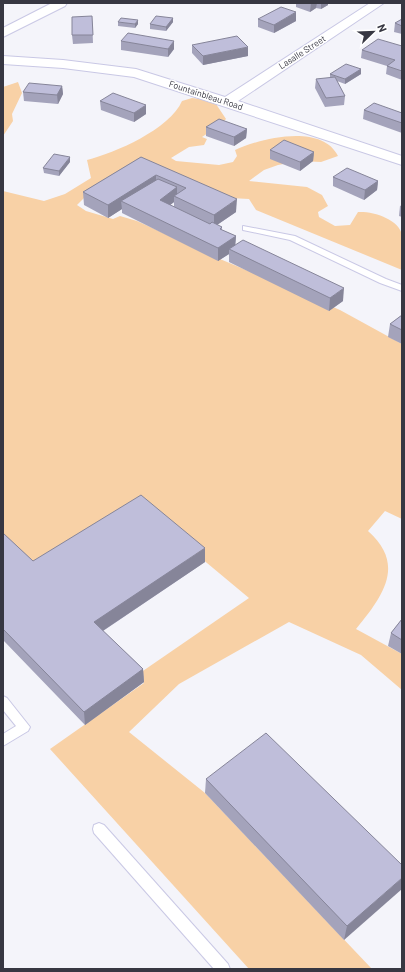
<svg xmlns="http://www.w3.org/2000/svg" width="405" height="972" font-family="Barlow,sans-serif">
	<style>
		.green { fill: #f8d1a6 }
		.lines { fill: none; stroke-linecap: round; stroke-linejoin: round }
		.lane-casing { stroke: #c9c8e5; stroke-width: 2 }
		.street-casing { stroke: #c9c8e5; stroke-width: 2 }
		.lane { fill: #fff; fill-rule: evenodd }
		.street { fill: #fff; fill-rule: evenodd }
		.wall { fill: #a4a3bb; fill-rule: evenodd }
		.shaded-wall { fill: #868599 }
		.building { fill: #bfbeda; stroke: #868599 }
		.labels { text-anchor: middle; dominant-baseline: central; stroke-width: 3; stroke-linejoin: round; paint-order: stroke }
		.far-street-label { font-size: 9px; fill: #373742; stroke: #fff }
	</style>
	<rect width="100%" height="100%" fill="#f4f4fa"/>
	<g class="green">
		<polygon points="18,82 22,93 12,114 13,121 3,136 3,87"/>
		<path d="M192,98L214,101L226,119L220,125L202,137L207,139L204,145L189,147L171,158L176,161L219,165L233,162L237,156L235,150C261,138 322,123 338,156L321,162L300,161L278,165L264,170L249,181L307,187L322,195L328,206L318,212L319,217L335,226L350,225L358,212C373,211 399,219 402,235C404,246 402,259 402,270L256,210L249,199L212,197H85L77,205L86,211L113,219L120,216L137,221L220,259L340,310L402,344V519L385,511L368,531C405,564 385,594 356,629L402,654V690L361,655L289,622L179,684L129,732L205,793L372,969H249L50,749L144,683L137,675L249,598L141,508L35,575L3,544V191L44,201L65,194L91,178L87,160C115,153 170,129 182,101Z"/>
	</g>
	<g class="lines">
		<defs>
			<g id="lane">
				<polygon points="243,226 295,236 386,279 402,285 402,291 380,283 290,240 243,230"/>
				<polygon points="3,696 7,698 30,727 28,731 3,746 3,734 16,726 3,710"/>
				<polygon points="99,823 104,825 228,964 230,969 214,969 94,833 93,829 94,825"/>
			</g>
			<g id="street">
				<polygon points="52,3 67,3 65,6 3,37 3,28"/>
				<polygon points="370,3 384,3 238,101 402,156 402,165 134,77 63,68 3,64 3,56 63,60 136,69 225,97"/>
			</g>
		</defs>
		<use href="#lane" class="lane-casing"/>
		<use href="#street" class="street-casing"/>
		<use href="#lane" class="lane"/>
		<use href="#street" class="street"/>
	</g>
	<g class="wall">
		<polygon points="296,3 328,3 328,5 321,9 316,8 310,12 296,7"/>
		<polygon points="92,16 93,43 73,44 72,35"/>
		<polygon points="173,18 173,22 166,31 150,29 150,24"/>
		<polygon points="258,19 296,21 274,33 258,27"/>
		<polygon points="402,19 402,34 394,32 395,23"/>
		<polygon points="118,22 138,24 135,28 118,26"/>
		<polygon points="121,41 174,49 168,57 121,50"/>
		<polygon points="192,45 248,56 203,65 192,53"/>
		<polygon points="402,46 402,80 386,74 387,66 361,58 362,50"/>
		<polygon points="361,69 361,74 345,84 337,81 345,96 344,105 325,107 315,88 316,79 330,78 330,74"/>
		<polygon points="62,86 63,94 58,104 24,101 23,92"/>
		<polygon points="100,101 146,114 134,122 101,110"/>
		<polygon points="364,110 402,113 402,133 363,119"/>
		<polygon points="206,127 247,129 246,138 234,146 206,136"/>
		<polygon points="270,150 314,152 313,161 300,171 270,159"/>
		<path d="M141,157L236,212L217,225L222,227V230L236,236L235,245L343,301L329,311L229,262V254L218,261L122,213V209L108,218L84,205L83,192ZM174,202V207L170,205Z"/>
		<polygon points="70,162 59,176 44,173 43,168"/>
		<polygon points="333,177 378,181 377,190 364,200 333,186"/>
		<polygon points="402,205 402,217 399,216 400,206"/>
		<polygon points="402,315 402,344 388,337 390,324"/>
		<polygon points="3,533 33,561 205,562 103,631 143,669 144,682 85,725 3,640"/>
		<polygon points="402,619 402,654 388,646 391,633"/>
		<polygon points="206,779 402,865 344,940 205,793"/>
	</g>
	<g class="shaded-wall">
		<polygon points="311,3 317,3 316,8 310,12"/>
		<polygon points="321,3 328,3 328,5 321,9"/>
		<polygon points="296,12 296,21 274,33 274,25"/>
		<polygon points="173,18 173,22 166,31 166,27"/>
		<polygon points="138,20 138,24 135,28 135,24"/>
		<polygon points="174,41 174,49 168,57 168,49"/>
		<polygon points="248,47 248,56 203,65 203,56"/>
		<polygon points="361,69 361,74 345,84 345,79"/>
		<polygon points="62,86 63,94 58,104 57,95"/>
		<polygon points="146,105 146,114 134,122 134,113"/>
		<polygon points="247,129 246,138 234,146 234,137"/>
		<polygon points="314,152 313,161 300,171 300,162"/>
		<polygon points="70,157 70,162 59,176 59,171"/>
		<polygon points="156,175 156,187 121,201 122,209 108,218 108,205"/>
		<polygon points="378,181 377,190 364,200 365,190"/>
		<polygon points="177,187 177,198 174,196 174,202 160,213 160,200"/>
		<polygon points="237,199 236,212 214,227 214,215"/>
		<polygon points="236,236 235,249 229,249 229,254 218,261 218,248"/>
		<polygon points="344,288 343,301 329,311 330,298"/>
		<polygon points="205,548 205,562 95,636 94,622"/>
		<polygon points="143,669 144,682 85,725 84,712"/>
		<polygon points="402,878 402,889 344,940 347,926"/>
	</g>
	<g class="building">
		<polygon points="281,7 296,12 274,25 258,19"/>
		<polygon points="92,16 93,35 72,35 72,17"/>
		<polygon points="156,16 173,18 166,27 150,24"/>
		<polygon points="121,18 138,20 135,24 118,22"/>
		<polygon points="402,19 402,26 395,23"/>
		<polygon points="128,33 174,41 168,49 121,41"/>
		<polygon points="237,36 248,47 203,56 192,45"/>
		<polygon points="378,39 402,46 402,71 387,66 395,60 362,50"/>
		<polygon points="346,64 361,69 345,79 330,74"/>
		<polygon points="335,77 345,96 326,98 316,79"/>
		<polygon points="29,83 62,86 57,95 23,92"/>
		<polygon points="113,93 146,105 134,113 100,101"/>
		<polygon points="374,103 402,113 402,123 364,110"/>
		<polygon points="219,119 247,129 234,137 206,127"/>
		<polygon points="284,140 314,152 300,162 270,150"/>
		<polygon points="54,154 70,157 59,171 43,168"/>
		<polygon points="141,157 237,199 214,215 174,196 186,188 156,175 108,205 83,192"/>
		<polygon points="347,168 378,181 365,190 333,177"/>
		<polygon points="158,179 177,187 160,200 210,224 212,222 222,227 220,229 236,236 218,248 121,201"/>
		<polygon points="243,240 344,288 330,298 229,249"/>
		<polygon points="402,315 402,330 390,324"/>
		<polygon points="141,495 205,548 94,622 143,669 84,712 3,629 3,533 33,561"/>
		<polygon points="402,619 402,640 391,633"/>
		<polygon points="266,733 402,865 402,878 347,926 206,779"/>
	</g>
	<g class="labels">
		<g class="far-street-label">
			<text transform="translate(302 52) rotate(-33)">Lasalle Street</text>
			<text transform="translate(206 95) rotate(18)">Fountainbleau Road</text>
		</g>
	</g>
	<rect width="405" height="972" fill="none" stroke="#373742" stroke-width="8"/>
	<g transform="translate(373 32) rotate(67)" stroke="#ffffff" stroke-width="3" paint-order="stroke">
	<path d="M0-3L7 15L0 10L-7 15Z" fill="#373742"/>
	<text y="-6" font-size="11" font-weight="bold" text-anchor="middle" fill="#373742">N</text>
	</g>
</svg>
